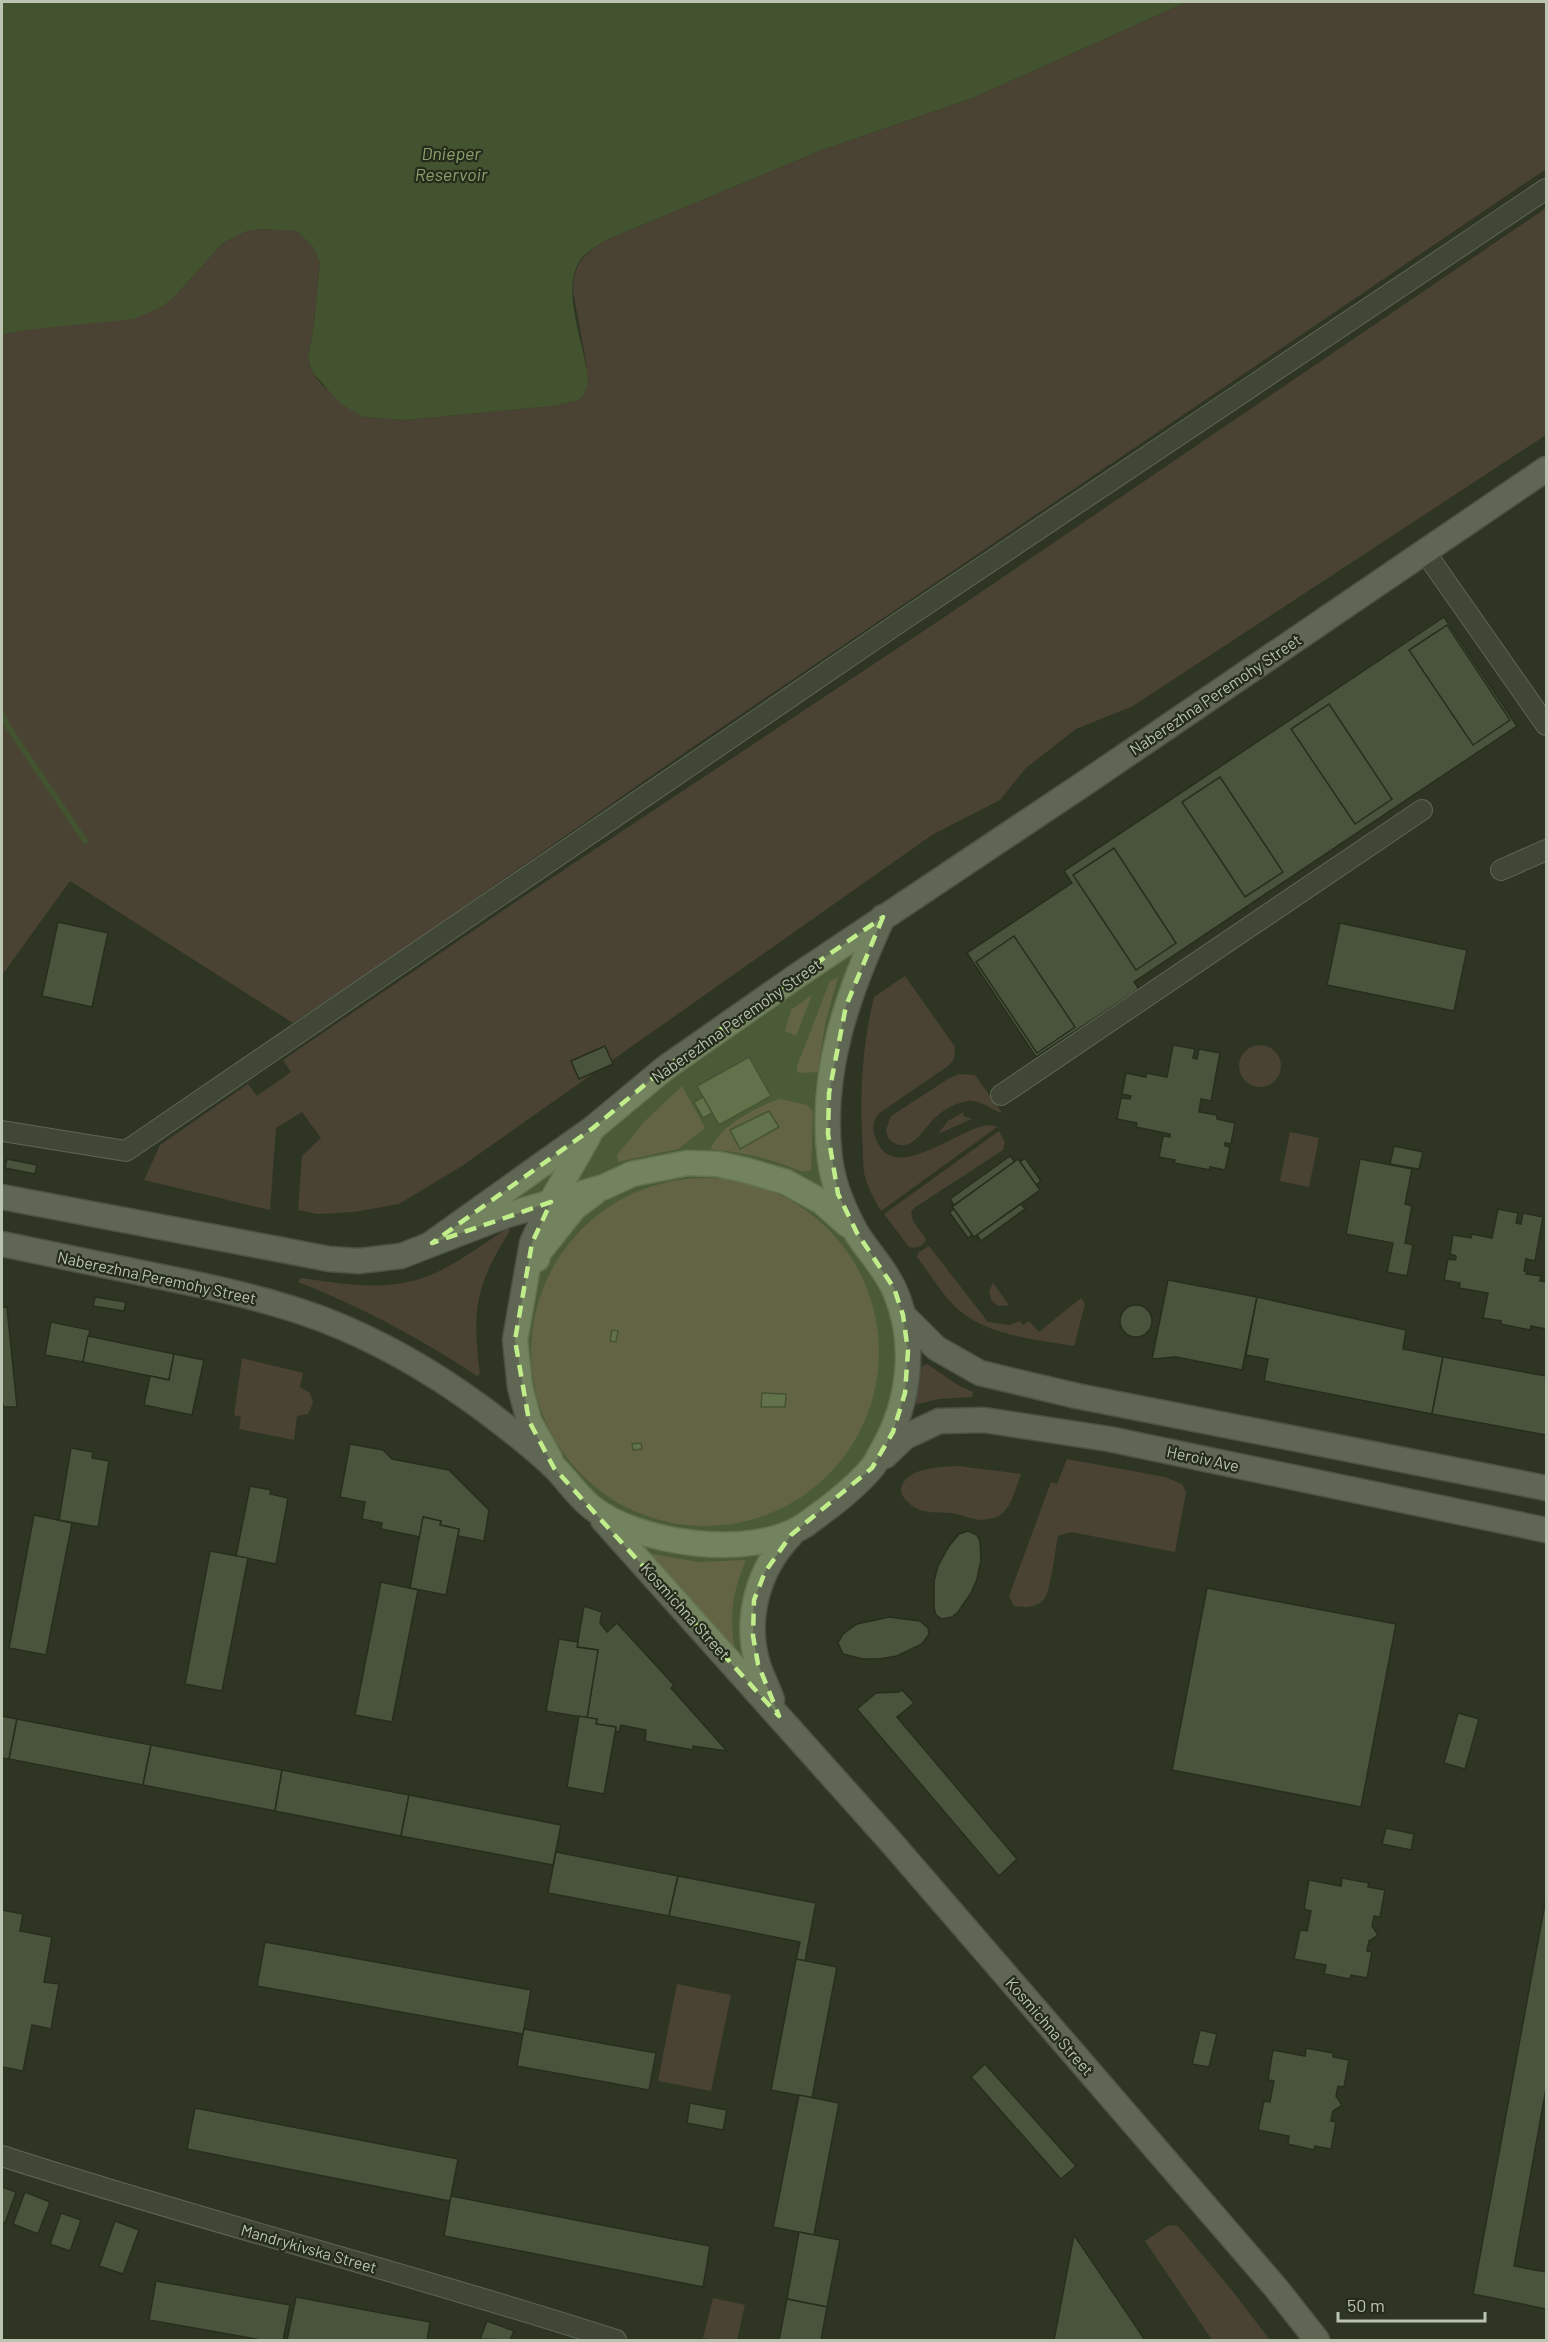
<svg xmlns="http://www.w3.org/2000/svg" width="1548" height="2342" font-family="Barlow,sans-serif">
	<style>
		.green { fill: #4a4233 }
		.water { fill: #43522f }
		.lines { fill: none; stroke-linecap: round; stroke-linejoin: round }
		.stream { stroke: #43522f; stroke-width: 6 }
		.building { fill: #4a543c; stroke: #272e1d; stroke-width: 1.5 }
		.minor-casing { stroke: #5e6554; stroke-width: 22 }
		.major-casing { stroke: #4c5342; stroke-width: 27 }
		.minor { stroke: #404736; stroke-width: 20 }
		.major { stroke: #5f6754; stroke-width: 24 }
		.marked { fill: #c1ee8b; fill-opacity: 0.2; stroke: #c1ee8b; stroke-width: 4.5; stroke-dasharray: 12 8; stroke-linejoin: round }
		.labels { text-anchor: middle; dominant-baseline: central; stroke-width: 4.5; stroke-linejoin: round; paint-order: stroke }
		.street-label { font-size: 16px; fill: #bbc3b1; stroke: #252c1b }
		.water-label { font-size: 18px; font-style: italic; fill: #8ba06c; stroke: #252c1b }
	</style>
	<rect width="100%" height="100%" fill="#2e3623"/>
	<g class="green">
		<path d="M1187,2H1546V169L687,751L389,959L293,1023L70,881L2,975V335L177,294L223,243L245,232L258,229L297,231L313,247L320,262L314,324L308,358L312,372L321,384L363,417L406,420L551,406L576,401L587,368L573,291C574,263 582,256 604,241L822,150L973,98Z"/>
		<polygon points="1546,208 1546,435 1133,706 1076,729 1026,768 1000,800 932,835 462,1166 399,1204 354,1212 317,1214 298,1210 302,1156 321,1138 302,1112 276,1128 270,1210 144,1180 160,1145 248,1084 257,1096 291,1072 283,1060 511,905 937,622"/>
		<path d="M905,976L955,1047L954,1059L948,1066L878,1114C873,1122 872,1127 875,1136C893,1195 973,1112 997,1127L881,1211C874,1199 867,1186 864,1173C863,1165 863,1157 863,1150C859,1099 862,1046 874,997Z"/>
		<polygon points="838,977 825,1024 818,1072 800,1073 797,1072 797,1066 830,981"/>
		<polygon points="812,995 796,1036 785,1031 791,1010"/>
		<circle cx="1260" cy="1066" r="21"/>
		<path d="M959,1074L975,1075L1002,1113C992,1110 979,1099 967,1101C957,1103 944,1109 937,1116C925,1125 915,1151 896,1144C889,1141 887,1136 886,1130L891,1116L948,1079Z"/>
		<polygon points="682,1086 705,1128 678,1149 618,1162 617,1155 645,1121"/>
		<path d="M780,1099L807,1105L813,1112L811,1170C802,1174 794,1168 785,1165C760,1156 737,1152 711,1149C717,1128 759,1105 780,1099Z"/>
		<polygon points="964,1112 963,1116 972,1119 938,1134 948,1121"/>
		<path d="M999,1131L1005,1142L1003,1150L914,1208L911,1212L913,1221L926,1239C924,1246 916,1249 909,1247L884,1214Z"/>
		<polygon points="1290,1132 1319,1138 1309,1187 1280,1181"/>
		<circle cx="705" cy="1352" r="174"/>
		<path d="M508,1228L510,1231C475,1286 472,1310 480,1374L477,1376C418,1337 364,1308 298,1282L301,1278C338,1283 379,1291 416,1280C449,1271 479,1246 508,1228Z"/>
		<path d="M929,1246L988,1322L1009,1325L1020,1321L1023,1325L1029,1321L1039,1332L1081,1298L1085,1304L1074,1346C1037,1339 991,1337 960,1311C943,1297 931,1275 917,1257L919,1252Z"/>
		<polygon points="993,1283 1009,1305 998,1306 991,1300 989,1291"/>
		<polygon points="242,1358 303,1373 300,1387 310,1393 313,1403 308,1414 297,1416 294,1440 239,1429 241,1417 234,1415"/>
		<polygon points="927,1364 958,1385 973,1392 972,1397 939,1399 918,1404 914,1400 922,1366"/>
		<path d="M1067,1459L1165,1477L1182,1484L1186,1492L1175,1552L1071,1532L1058,1536C1055,1550 1051,1588 1045,1598C1038,1608 1025,1608 1014,1606L1009,1596L1051,1482L1057,1484Z"/>
		<path d="M958,1466L1021,1474C1016,1487 1012,1507 1000,1515C996,1518 987,1519 982,1520C972,1520 961,1514 950,1513C938,1512 926,1514 914,1507C909,1504 900,1496 901,1489C905,1467 942,1467 958,1466Z"/>
		<path d="M653,1554L698,1562L746,1560C731,1596 729,1618 736,1656L644,1556Z"/>
		<polygon points="677,1984 731,1995 711,2091 658,2081"/>
		<polygon points="1169,2225 1178,2226 1230,2288 1270,2340 1212,2340 1145,2241"/>
		<polygon points="713,2298 745,2305 737,2340 716,2340 703,2338"/>
	</g>
	<path class="water" d="M2,2H1187L973,98L822,150L604,241C594,248 582,254 577,266C563,297 585,346 588,378L587,388L582,397L576,401L552,406L406,420L363,417L341,404L312,372L308,358L314,324L320,262L313,247L297,231L258,229L245,232L223,243L177,294L163,306L134,319L25,330L2,335Z"/>
	<g class="lines">
		<polyline class="stream" points="2,714 7,725 85,841"/>
	</g>
	<g class="building">
		<polygon points="1444,617 1517,726 1134,982 1139,989 1036,1057 967,953 1072,883 1064,871"/>
		<polygon points="1447,625 1510,720 1473,745 1409,650"/>
		<polygon points="1329,704 1392,799 1355,824 1291,729"/>
		<polygon points="1220,777 1283,872 1245,897 1182,802"/>
		<polygon points="1114,848 1176,943 1136,970 1073,875"/>
		<polygon points="58,922 108,933 92,1007 42,996"/>
		<polygon points="1340,923 1467,950 1454,1011 1327,985"/>
		<polygon points="1014,936 1075,1027 1037,1053 976,962"/>
		<polygon points="1173,1045 1195,1049 1193,1058 1197,1059 1199,1049 1220,1053 1211,1101 1201,1099 1199,1112 1217,1115 1217,1119 1235,1123 1231,1144 1225,1143 1225,1146 1230,1147 1225,1170 1210,1167 1210,1170 1174,1163 1175,1160 1159,1157 1163,1136 1170,1137 1170,1134 1136,1127 1137,1123 1117,1119 1121,1098 1130,1099 1131,1096 1122,1094 1126,1073 1146,1077 1146,1073 1167,1077"/>
		<polygon points="605,1046 613,1064 579,1079 571,1061"/>
		<polygon points="749,1057 771,1096 719,1125 697,1086"/>
		<polygon points="703,1097 712,1113 703,1118 694,1102"/>
		<polygon points="769,1111 779,1127 740,1149 730,1130"/>
		<polygon points="1394,1146 1423,1152 1419,1169 1390,1164"/>
		<polygon points="1010,1156 1015,1162 954,1205 950,1199"/>
		<polygon points="1025,1158 1041,1181 1036,1185 1020,1162"/>
		<polygon points="7,1159 37,1165 35,1174 5,1168"/>
		<polygon points="1018,1159 1040,1190 974,1237 952,1207"/>
		<polygon points="1360,1159 1412,1169 1405,1204 1412,1206 1405,1243 1413,1245 1407,1276 1387,1272 1393,1243 1346,1234"/>
		<polygon points="1021,1204 1025,1209 981,1241 977,1235"/>
		<polygon points="954,1209 972,1235 968,1238 949,1212"/>
		<polygon points="1498,1209 1518,1213 1516,1223 1521,1224 1523,1213 1543,1217 1535,1261 1526,1259 1524,1271 1527,1271 1526,1274 1541,1276 1540,1281 1546,1282 1546,1329 1531,1326 1530,1330 1501,1324 1501,1321 1483,1318 1488,1293 1459,1288 1460,1283 1444,1280 1448,1259 1455,1260 1456,1258 1456,1256 1450,1254 1453,1235 1471,1238 1472,1234 1492,1238"/>
		<polygon points="1168,1280 1257,1297 1242,1370 1176,1357 1152,1359"/>
		<polygon points="95,1297 126,1302 124,1311 93,1306"/>
		<polygon points="1257,1297 1406,1330 1403,1349 1443,1357 1432,1414 1264,1381 1268,1359 1246,1355"/>
		<circle cx="1136" cy="1321" r="16"/>
		<polygon points="2,1307 7,1307 17,1407 4,1407 2,1403"/>
		<polygon points="51,1322 90,1330 83,1362 45,1355"/>
		<polygon points="612,1330 618,1331 616,1342 610,1341"/>
		<polygon points="88,1336 174,1354 169,1380 83,1362"/>
		<polygon points="174,1354 204,1360 192,1415 144,1405 150,1376 169,1380"/>
		<polygon points="1443,1357 1546,1376 1546,1435 1432,1414"/>
		<polygon points="762,1393 786,1394 785,1407 761,1407"/>
		<polygon points="641,1443 642,1449 633,1450 632,1444"/>
		<polygon points="350,1444 383,1450 392,1459 449,1470 489,1510 484,1541 458,1536 459,1529 440,1525 441,1521 423,1517 420,1537 381,1529 382,1523 362,1519 365,1502 340,1497"/>
		<polygon points="71,1448 93,1452 92,1458 109,1461 98,1527 59,1520"/>
		<polygon points="250,1486 271,1490 270,1494 288,1498 276,1564 236,1556"/>
		<polygon points="34,1515 72,1523 46,1655 9,1648"/>
		<polygon points="423,1517 441,1521 440,1525 459,1529 446,1595 410,1588"/>
		<polygon points="968,1531 977,1535 980,1541 981,1560 977,1579 971,1593 958,1612 952,1617 942,1619 936,1615 934,1608 934,1581 938,1566 949,1546 959,1534"/>
		<polygon points="210,1551 248,1558 222,1691 185,1684"/>
		<polygon points="381,1582 418,1590 392,1722 355,1715"/>
		<polygon points="1207,1588 1396,1624 1361,1807 1172,1770"/>
		<polygon points="584,1606 602,1612 600,1623 607,1632 617,1623 674,1685 671,1688 727,1751 693,1746 693,1750 645,1741 646,1730 621,1725 619,1732 615,1731 616,1727 596,1724 597,1719 587,1718 598,1650 577,1647"/>
		<polygon points="889,1617 920,1621 928,1628 929,1634 922,1644 897,1656 879,1659 863,1659 843,1654 838,1643 843,1634 857,1624"/>
		<polygon points="559,1639 578,1642 577,1647 598,1650 587,1718 546,1711"/>
		<polygon points="902,1690 914,1703 897,1717 1017,1859 999,1876 857,1709 876,1693 899,1692"/>
		<polygon points="1458,1713 1479,1719 1465,1769 1444,1763"/>
		<polygon points="2,1716 17,1719 9,1759 2,1758"/>
		<polygon points="579,1716 597,1719 596,1724 616,1727 604,1794 567,1787"/>
		<polygon points="17,1719 151,1745 143,1785 9,1759"/>
		<polygon points="151,1745 282,1770 275,1811 143,1785"/>
		<polygon points="282,1770 409,1795 401,1836 275,1811"/>
		<polygon points="409,1795 561,1825 553,1865 401,1836"/>
		<polygon points="1386,1828 1414,1834 1411,1850 1382,1844"/>
		<polygon points="556,1852 678,1876 669,1916 548,1893"/>
		<polygon points="678,1876 816,1903 805,1961 796,1959 800,1942 669,1916"/>
		<polygon points="1342,1878 1369,1883 1368,1887 1385,1890 1380,1917 1374,1916 1372,1926 1378,1935 1369,1941 1367,1951 1372,1952 1367,1978 1351,1975 1350,1979 1324,1974 1326,1965 1294,1959 1300,1930 1307,1931 1311,1911 1304,1909 1309,1880 1341,1886"/>
		<polygon points="1546,1898 1546,2089 1514,2266 1546,2272 1546,2309 1473,2294"/>
		<polygon points="2,1910 23,1914 20,1931 52,1937 44,1982 59,1984 51,2029 32,2025 23,2071 2,2067"/>
		<polygon points="265,1942 531,1990 523,2034 257,1986"/>
		<polygon points="796,1959 837,1967 812,2098 771,2090"/>
		<polygon points="524,2029 656,2053 649,2090 517,2066"/>
		<polygon points="1200,2030 1217,2034 1209,2067 1192,2064"/>
		<polygon points="1306,2048 1333,2053 1333,2057 1349,2060 1344,2087 1338,2086 1336,2096 1342,2105 1333,2111 1331,2121 1336,2122 1331,2149 1315,2146 1314,2150 1288,2144 1289,2136 1258,2130 1264,2101 1270,2102 1274,2081 1268,2080 1273,2050 1305,2056"/>
		<polygon points="985,2064 1076,2166 1061,2179 971,2077"/>
		<polygon points="799,2095 839,2103 814,2235 773,2227"/>
		<polygon points="690,2103 727,2110 723,2130 687,2123"/>
		<polygon points="195,2108 458,2159 450,2201 187,2149"/>
		<polygon points="2,2187 16,2192 5,2223 2,2222"/>
		<polygon points="25,2192 50,2202 38,2234 13,2224"/>
		<polygon points="451,2196 710,2246 703,2287 444,2236"/>
		<polygon points="61,2213 81,2220 70,2251 50,2244"/>
		<polygon points="115,2221 139,2230 123,2274 99,2266"/>
		<polygon points="799,2232 840,2240 827,2307 787,2299"/>
		<polygon points="1074,2235 1145,2340 1054,2340"/>
		<polygon points="156,2281 290,2305 283,2340 261,2340 149,2320"/>
		<polygon points="296,2297 430,2322 427,2340 287,2340"/>
		<polygon points="787,2299 827,2307 821,2340 779,2340"/>
		<polygon points="487,2321 514,2331 510,2340 480,2339"/>
	</g>
	<g class="lines">
		<defs>
			<g id="minor">
				<polyline points="1425,552 1546,725"/>
				<polyline points="1501,870 1546,850"/>
				<polyline points="1001,1095 1422,810"/>
				<polyline points="2,1131 126,1151 900,622 1546,189"/>
				<path d="M2,2156C205,2222 413,2274 616,2340"/>
			</g>
			<g id="major">
				<polyline points="2,1197 277,1249 329,1259 359,1261 401,1256 507,1215 604,1187 632,1174 687,1163 717,1164 745,1170 786,1182 822,1202 848,1225"/>
				<polyline points="432,1243 593,1128 665,1068 798,975 1085,783 1546,469"/>
				<path d="M2,1244C50,1254 99,1264 147,1274C207,1286 265,1298 322,1319C377,1340 431,1371 479,1406C506,1426 535,1448 558,1471C568,1482 578,1496 590,1506C637,1545 753,1560 805,1525C827,1509 853,1490 871,1469C876,1464 879,1456 883,1449C910,1402 917,1342 895,1291C886,1269 868,1252 856,1232C844,1210 833,1184 830,1159C819,1073 848,993 883,917"/>
				<polyline points="537,1259 539,1252 574,1208 594,1193"/>
				<polyline points="903,1315 936,1348 980,1373 1077,1396 1546,1488"/>
				<polyline points="885,1456 905,1437 939,1421 984,1420 1109,1439 1546,1530"/>
				<polyline points="550,1459 529,1421 520,1387 515,1340 532,1243 551,1202 589,1135"/>
				<polyline points="603,1520 891,1842 1276,2288 1317,2340"/>
				<path d="M772,1700C768,1688 762,1677 758,1665C744,1619 758,1569 791,1535"/>
			</g>
		</defs>
		<use href="#minor" class="minor-casing"/>
		<use href="#major" class="major-casing"/>
		<use href="#minor" class="minor"/>
		<use href="#major" class="major"/>
	</g>
	<path class="marked" d="M883,917L846,1006L829,1093L828,1134L838,1194L857,1233L894,1288L903,1315L908,1351L905,1393L893,1432L872,1468L791,1535L765,1572L754,1600L753,1636L758,1664L779,1716L554,1468L529,1421L515,1340L532,1243L551,1202L432,1243L593,1128L665,1068Z"/>
	<g class="labels">
		<g class="street-label">
			<text transform="translate(1215 694) rotate(-34)">Naberezhna Peremohy Street</text>
			<text transform="translate(736 1020) rotate(-35)">Naberezhna Peremohy Street</text>
			<text transform="translate(157 1277) rotate(12)">Naberezhna Peremohy Street</text>
			<text transform="translate(1203 1458) rotate(12)">Heroiv Ave</text>
			<text transform="translate(686 1611) rotate(48)">Kosmichna Street</text>
			<text transform="translate(1050 2026) rotate(49)">Kosmichna Street</text>
			<text transform="translate(309 2248) rotate(16)">Mandrykivska Street</text>
		</g>
		<g class="water-label">
			<text x="451" y="153">Dnieper<tspan x="451" dy="21">Reservoir</tspan></text>
		</g>
	</g>
	<rect width="1548" height="2342" fill="none" stroke="#bbc3b1" stroke-width="6"/>
	<path d="M1338 2312v9h147v-9" fill="none" stroke="#bbc3b1" stroke-width="3"/>
	<text x="1347" y="2312" font-size="18" fill="#bbc3b1" stroke="#252c1b" stroke-width="4.5" paint-order="stroke">50 m</text>
</svg>
